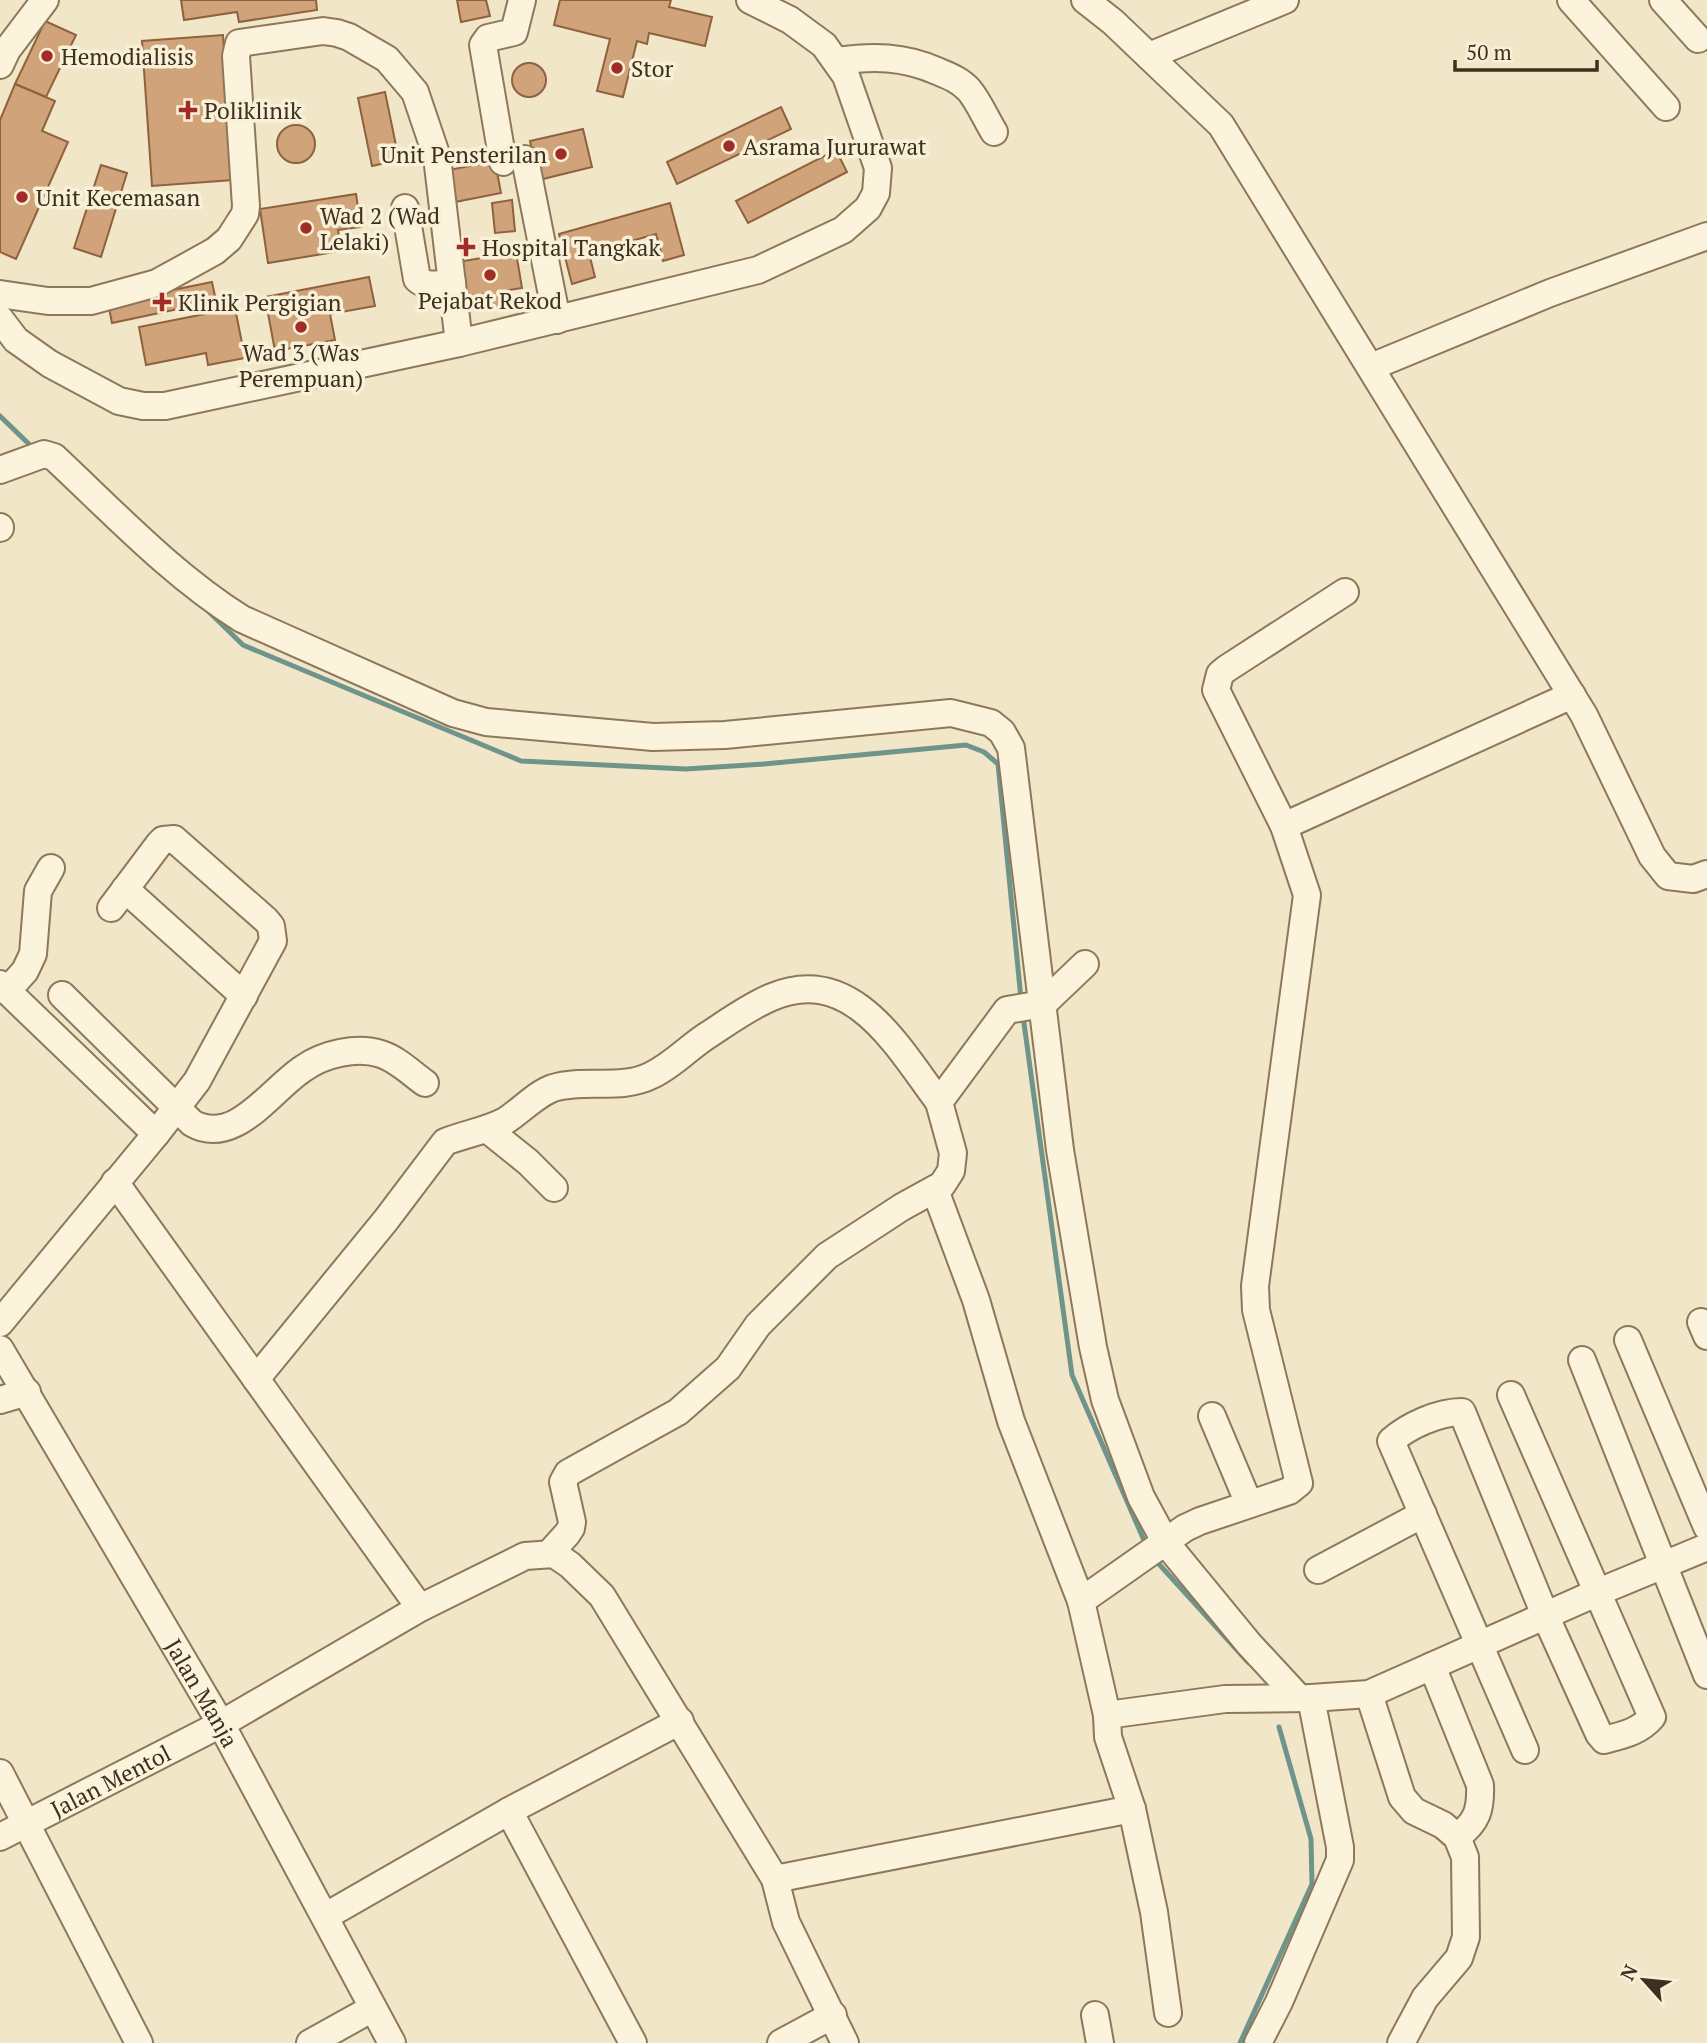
<svg xmlns="http://www.w3.org/2000/svg" width="1707" height="2043" font-family="'PT Serif',serif">
	<style>
		.lines { fill: none; stroke-linecap: round; stroke-linejoin: round }
		.stream { stroke: #6e948c; stroke-width: 5 }
		.building { fill: #d1a37a; stroke: #8f623f; stroke-width: 2 }
		.minor-casing { stroke: #8e785a; stroke-width: 30 }
		.minor { stroke: #fbf3db; stroke-width: 26 }
		.poi-dot { fill: #a12b26; stroke: #f8f0d7; stroke-width: 2.5 }
		.labels { text-anchor: middle; dominant-baseline: central; stroke-width: 7; stroke-linejoin: round; paint-order: stroke }
		.poi-label { font-size: 23px; fill: #3e2f1f; stroke: #f8f0d7; text-anchor: start }
		.street-label { font-size: 23px; fill: #3e2f1f; stroke: #f8f0d7 }
	</style>
	<rect width="100%" height="100%" fill="#f1e6c7"/>
	<g class="lines">
		<g class="stream">
			<polyline points="0,416 33,448"/>
			<polyline points="207,610 243,645 521,761 686,769 764,764 966,745 984,752 998,764 1021,999"/>
			<polyline points="1023,1016 1072,1375 1143,1538"/>
			<polyline points="1158,1563 1248,1662"/>
			<polyline points="1240,2043 1312,1884 1311,1839 1279,1727"/>
		</g>
	</g>
	<g class="building">
		<polygon points="181,0 316,0 317,10 239,22 237,12 184,20"/>
		<polygon points="457,0 486,0 490,16 461,22"/>
		<polygon points="560,0 671,0 669,7 712,17 705,46 649,33 647,44 637,41 623,97 597,91 610,39 554,25"/>
		<polygon points="45,21 76,35 46,97 15,84"/>
		<polygon points="223,35 233,180 152,186 142,41"/>
		<circle cx="529" cy="80" r="17"/>
		<polygon points="15,84 55,101 42,131 68,142 16,259 0,252 0,120"/>
		<polygon points="385,92 399,160 372,166 358,98"/>
		<polygon points="781,107 791,129 677,184 667,162"/>
		<circle cx="296" cy="144" r="19"/>
		<polygon points="583,129 592,167 539,180 530,141"/>
		<polygon points="836,150 847,172 748,223 736,201"/>
		<polygon points="495,161 501,193 455,202 449,170"/>
		<polygon points="101,165 127,173 101,257 74,248"/>
		<polygon points="356,194 361,227 338,230 341,251 268,263 260,209"/>
		<polygon points="512,200 515,231 495,233 492,203"/>
		<polygon points="670,203 684,255 663,261 656,234 589,253 595,277 572,284 559,234"/>
		<polygon points="516,252 522,288 498,292 500,307 489,308 486,294 464,297 458,262"/>
		<polygon points="369,277 375,306 330,314 335,340 275,351 265,297"/>
		<polygon points="212,282 216,301 112,323 108,303"/>
		<polygon points="235,308 245,358 208,365 206,353 146,365 139,327"/>
	</g>
	<g class="lines">
		<defs>
			<g id="minor">
				<polyline points="1085,0 1113,22 1221,125 1584,715 1652,856 1668,876 1693,879 1707,874"/>
				<polyline points="1571,0 1666,107"/>
				<polyline points="1663,0 1698,39"/>
				<polyline points="1149,56 1285,0"/>
				<path d="M837,61C873,56 903,56 937,71C949,76 960,80 969,90C979,102 986,119 994,132"/>
				<polyline points="0,65 7,50 45,0"/>
				<polyline points="525,159 557,320"/>
				<polyline points="503,162 483,45 488,38 514,32 522,0"/>
				<path d="M405,208L417,279C426,288 440,284 452,283"/>
				<polyline points="0,294 48,301 91,301 157,283 215,251 229,239 245,214 246,206 236,56 239,43 323,31 337,33 349,37 387,59 415,92 437,157 459,343"/>
				<polyline points="0,319 16,340 50,364 119,401 143,406 165,406 459,343 758,270 843,230 868,208 876,193 878,168 846,76 824,45 790,20 750,0"/>
				<polyline points="1371,367 1550,293 1707,236"/>
				<path d="M0,470L44,454L54,457C115,514 172,575 242,619L453,713L486,722L653,737L725,735L951,713L991,723L1002,732L1011,748L1060,1150L1093,1347L1105,1400L1141,1497L1166,1543L1249,1644L1299,1698"/>
				<polyline points="0,527 0,528"/>
				<polyline points="1284,826 1572,695"/>
				<polyline points="125,889 244,996"/>
				<polyline points="0,984 156,1134"/>
				<polyline points="7,991 25,971 33,954 38,891 51,868"/>
				<path d="M62,995L192,1123C235,1148 272,1088 304,1068C324,1054 357,1046 381,1054C397,1059 411,1073 425,1083"/>
				<polyline points="487,1129 528,1162 554,1188"/>
				<polyline points="115,1182 420,1608"/>
				<polyline points="935,1190 976,1300 1011,1421 1081,1601 1107,1715"/>
				<polyline points="1701,1322 1707,1336"/>
				<polyline points="0,1323 156,1134 197,1081 273,941 271,926 266,920 174,839 163,840 159,844 111,908"/>
				<polyline points="1628,1340 1707,1527"/>
				<path id="s1" d="M0,1349L221,1724L392,2043"/>
				<polyline points="1582,1360 1707,1675"/>
				<path d="M256,1379L386,1220L445,1142C465,1134 486,1131 505,1121C521,1111 536,1094 553,1088C585,1078 621,1091 652,1075C673,1065 689,1047 708,1035C728,1022 750,1006 772,997C853,963 899,1049 939,1102"/>
				<path d="M1511,1395L1652,1717C1639,1732 1623,1735 1604,1740L1599,1734L1545,1615L1462,1412C1438,1412 1408,1426 1391,1441L1525,1750"/>
				<polyline points="0,1400 27,1392"/>
				<polyline points="1212,1416 1249,1504"/>
				<polyline points="549,1554 567,1534 571,1528 572,1522 563,1482 568,1473 678,1412 728,1368 758,1325 827,1256 902,1207 942,1185 951,1171 953,1153 939,1102 1007,1010 1043,1004 1085,964"/>
				<polyline points="1318,1570 1423,1514"/>
				<polyline points="1081,1601 1185,1528 1200,1521 1289,1491 1299,1483 1256,1310 1255,1286 1307,895 1284,826 1216,690 1220,674 1226,669 1345,592"/>
				<path d="M1432,1666L1480,1785C1481,1810 1477,1822 1457,1837"/>
				<polyline points="1369,1694 1402,1797 1414,1811 1443,1825 1457,1837 1465,1857 1466,1937 1459,1958 1425,1998 1401,2043"/>
				<polyline points="0,1773 139,2043"/>
				<polyline points="1132,1809 1154,1912 1168,2013"/>
				<polyline points="509,1811 633,2043"/>
				<path id="s2" d="M0,1837L221,1724L420,1608L525,1556L554,1554L570,1565L602,1596L775,1879L786,1922L845,2043"/>
				<polyline points="775,1879 1132,1809 1108,1737 1107,1715 1225,1699 1311,1698 1369,1694 1596,1593 1707,1547"/>
				<polyline points="326,1916 509,1811 680,1721"/>
				<polyline points="1095,2015 1100,2043"/>
				<polyline points="310,2043 373,2008"/>
				<polyline points="781,2043 833,2015"/>
				<polyline points="1258,2043 1279,2002 1340,1860 1340,1847 1311,1698"/>
			</g>
		</defs>
		<use href="#minor" class="minor-casing"/>
		<use href="#minor" class="minor"/>
	</g>
	<g class="poi-dot">
		<circle cx="47" cy="56" r="7"/>
		<circle cx="617" cy="68" r="7"/>
		<path d="M184.5 99.5h7v7h7v7h-7v7h-7v-7h-7v-7h7z"/>
		<circle cx="729" cy="146" r="7"/>
		<circle cx="561" cy="154" r="7"/>
		<circle cx="22" cy="197" r="7"/>
		<circle cx="306" cy="228" r="7"/>
		<path d="M462.5 236.5h7v7h7v7h-7v7h-7v-7h-7v-7h7z"/>
		<circle cx="490" cy="275" r="7"/>
		<path d="M158.5 291.5h7v7h7v7h-7v7h-7v-7h-7v-7h7z"/>
		<circle cx="301" cy="327" r="7"/>
	</g>
	<g class="labels">
		<g class="poi-label">
			<text x="61" y="56">Hemodialisis</text>
			<text x="631" y="68">Stor</text>
			<text x="204" y="110">Poliklinik</text>
			<text x="743" y="146">Asrama Jururawat</text>
			<text x="547" y="154" text-anchor="end">Unit Pensterilan</text>
			<text x="36" y="197">Unit Kecemasan</text>
			<text x="320" y="215">Wad 2 (Wad<tspan x="320" dy="26">Lelaki)</tspan></text>
			<text x="482" y="247">Hospital Tangkak</text>
			<text x="490" y="300" text-anchor="middle">Pejabat Rekod</text>
			<text x="178" y="302">Klinik Pergigian</text>
			<text x="301" y="352" text-anchor="middle">Wad 3 (Was<tspan x="301" dy="26">Perempuan)</tspan></text>
		</g>
		<g class="street-label">
			<text stroke="none"><textPath href="#s1" startOffset="399">Jalan Manja</textPath></text>
			<text stroke="none"><textPath href="#s2" startOffset="124">Jalan Mentol</textPath></text>
		</g>
	</g>
	<g transform="translate(1644 1980) rotate(297)" stroke="#f8f0d7" stroke-width="5" paint-order="stroke">
	<path d="M0-5L12 26L0 18L-12 26Z" fill="#3e2f1f"/>
	<text y="-10" font-size="19" font-weight="bold" text-anchor="middle" fill="#3e2f1f">N</text>
	</g>
	<path d="M1455 60v10h142v-10" fill="none" stroke="#3e2f1f" stroke-width="3.5"/>
	<text x="1466" y="60" font-size="21" fill="#3e2f1f" stroke="#f8f0d7" stroke-width="5" paint-order="stroke">50 m</text>
</svg>
